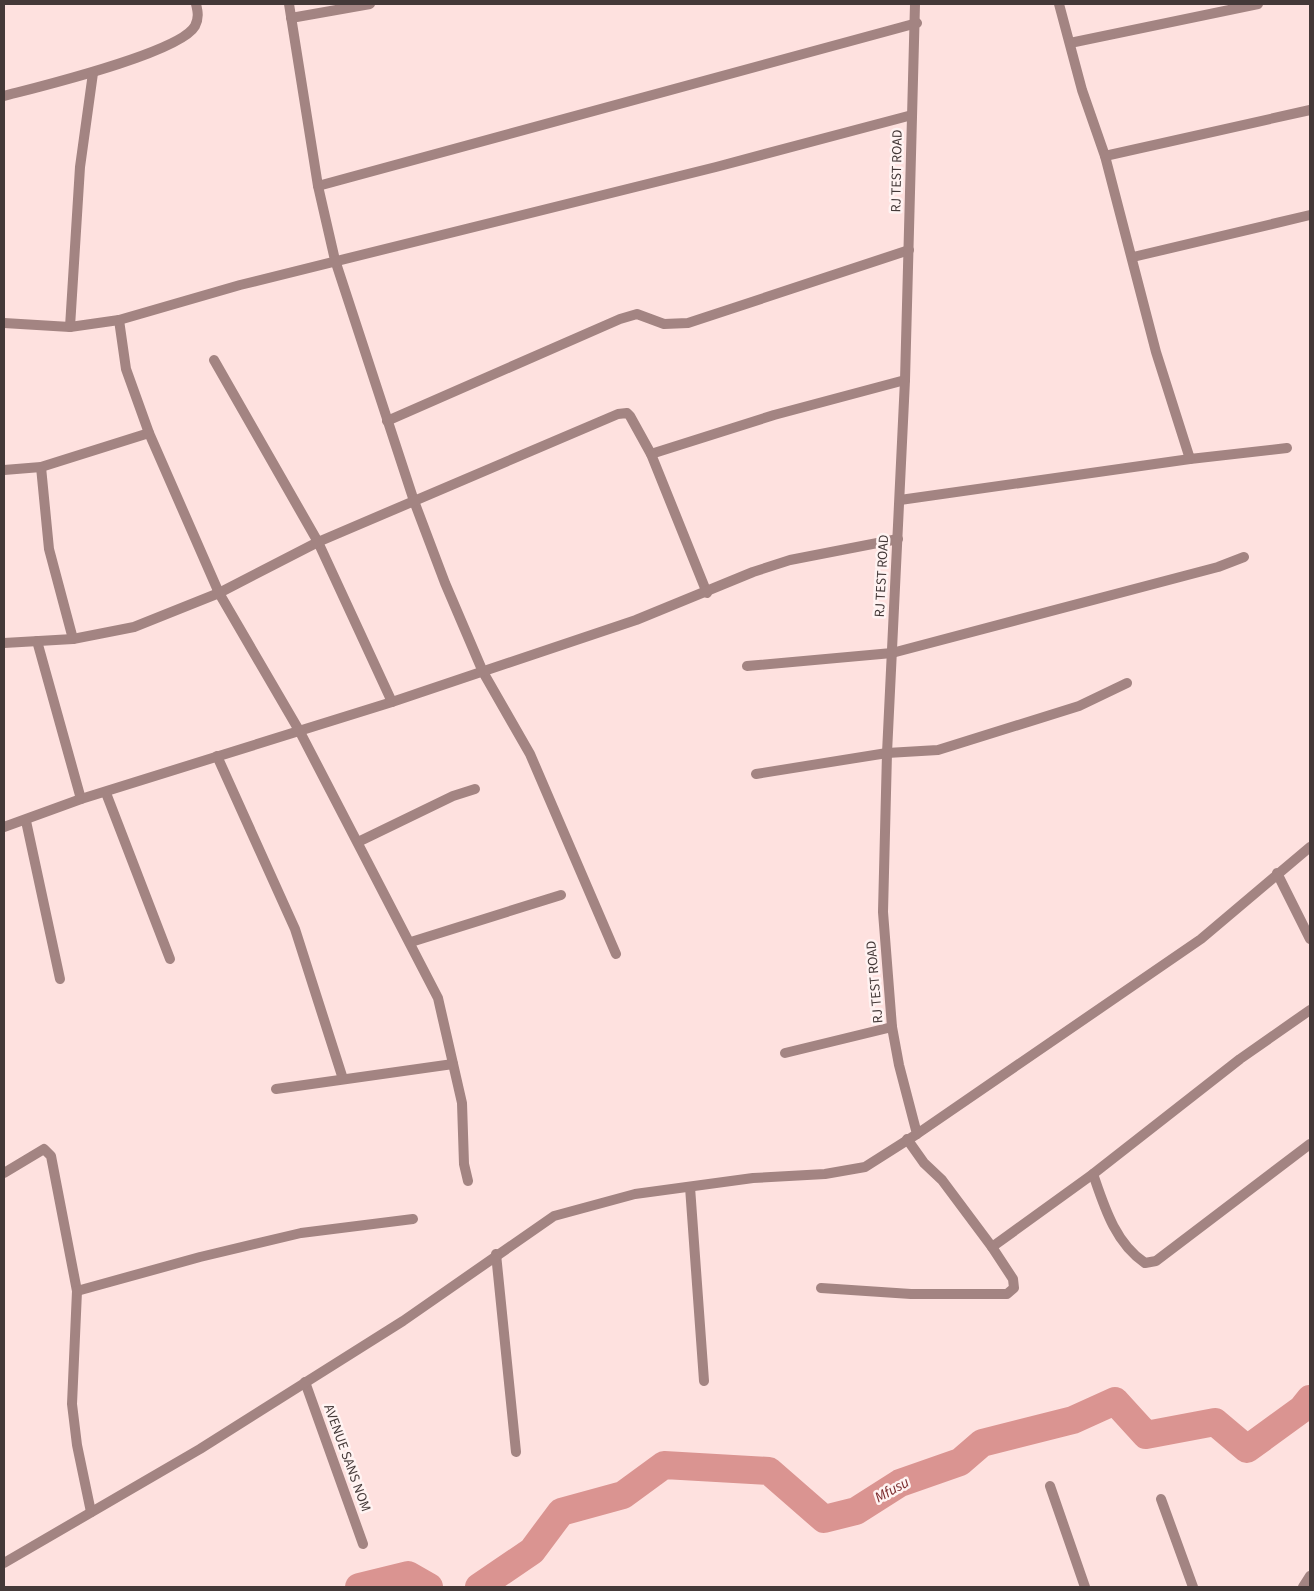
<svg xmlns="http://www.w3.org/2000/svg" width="1314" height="1591" font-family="'Source Sans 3',sans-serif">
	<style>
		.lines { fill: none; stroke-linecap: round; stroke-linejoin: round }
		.river { stroke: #da9491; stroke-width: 28 }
		.minor { stroke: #a38482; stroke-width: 10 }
		.labels { text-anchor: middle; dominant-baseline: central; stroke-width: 5; stroke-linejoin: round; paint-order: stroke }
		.street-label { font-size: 14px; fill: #443938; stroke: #fff3f2 }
		.water-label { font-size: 15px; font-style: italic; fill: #792729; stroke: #fff3f2 }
	</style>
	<rect width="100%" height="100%" fill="#fee1df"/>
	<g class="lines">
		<g class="river">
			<polyline points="359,1587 408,1575 429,1587"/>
			<polyline points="479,1587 532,1551 561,1512 623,1495 664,1465 769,1471 824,1519 856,1511 900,1483 960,1462 982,1443 1073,1420 1115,1401 1146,1435 1215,1422 1247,1449 1302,1409 1310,1399"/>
		</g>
		<g class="minor">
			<polyline points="289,4 318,186 335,260 414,501 445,583 483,672 530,754 616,954"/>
			<polyline points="1059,4 1082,90 1105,156 1156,352 1190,459 1287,448"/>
			<polyline points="291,18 370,4"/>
			<polyline points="1070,43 1258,4"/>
			<path d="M4,96C38,87 180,53 195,26C199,18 198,12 196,4"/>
			<polyline points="1105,156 1310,110"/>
			<polyline points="318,186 917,23"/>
			<polyline points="1133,257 1310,215"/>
			<polyline points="119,320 126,369 149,433 219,593 300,732 438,998 462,1103 464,1164 468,1181"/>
			<polyline points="4,323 70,327 119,320 240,285 716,167 912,115"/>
			<polyline points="70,327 80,167 93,73"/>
			<polyline points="214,360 318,542 392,702"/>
			<polyline points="387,421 620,319 637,314 664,324 688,323 909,250"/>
			<polyline points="651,454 774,415 905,380"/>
			<polyline points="41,467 49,549 73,639"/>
			<polyline points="4,470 41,467 149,433"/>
			<polyline points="900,500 1190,459"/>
			<polyline points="37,641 81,799"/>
			<polyline points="4,643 73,639 134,627 219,593 318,542 618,414 627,413 630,416 651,454 707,593"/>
			<polyline points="747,666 892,653 1218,567 1244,557"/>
			<polyline points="217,756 295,929 343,1079"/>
			<polyline points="756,774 887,753 938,750 1079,706 1127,683"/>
			<polyline points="106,793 170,959"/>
			<polyline points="26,821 60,979"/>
			<polyline points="4,827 81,799 392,702 636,620 753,572 790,560 898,539"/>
			<polyline points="358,842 453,796 475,789"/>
			<polyline points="1277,873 1310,939"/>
			<polyline points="411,942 561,895"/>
			<polyline points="785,1053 892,1027"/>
			<polyline points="276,1089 453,1064"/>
			<polyline points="917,1134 1201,939 1310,847"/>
			<polyline points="4,1173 44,1149 51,1156 77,1291 72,1404 77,1445 91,1512"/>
			<path d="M1093,1174C1104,1206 1115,1243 1145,1263L1156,1261L1310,1144"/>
			<polyline points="690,1187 704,1381"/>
			<polyline points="992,1247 1093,1174 1240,1059 1310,1010"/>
			<polyline points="496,1254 516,1452"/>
			<polyline points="821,1288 911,1294 1007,1294 1014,1288 1013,1279 992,1247 942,1180 924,1163 907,1139"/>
			<polyline points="77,1291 200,1257 301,1233 413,1219"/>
			<polyline points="305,1382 363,1544"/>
			<polyline points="1050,1486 1085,1587"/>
			<polyline points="1161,1499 1193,1587"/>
			<polyline points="4,1563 200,1449 403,1321 554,1216 635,1194 753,1178 825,1174 865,1167 917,1134 899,1065 892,1027 883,912 887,753 905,380 915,4"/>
			<polyline points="1303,1587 1310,1576"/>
		</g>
	</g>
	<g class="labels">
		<g class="street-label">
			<text transform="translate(897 171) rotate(-89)">RJ TEST ROAD</text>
			<text transform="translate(882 576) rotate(-87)">RJ TEST ROAD</text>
			<text transform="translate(875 982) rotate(-95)">RJ TEST ROAD</text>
			<text transform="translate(347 1458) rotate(70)">AVENUE SANS NOM</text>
		</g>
		<g class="water-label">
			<text transform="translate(892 1490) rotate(-29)">Mfusu</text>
		</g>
	</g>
	<rect width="1314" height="1591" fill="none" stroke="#443938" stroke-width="10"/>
</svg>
